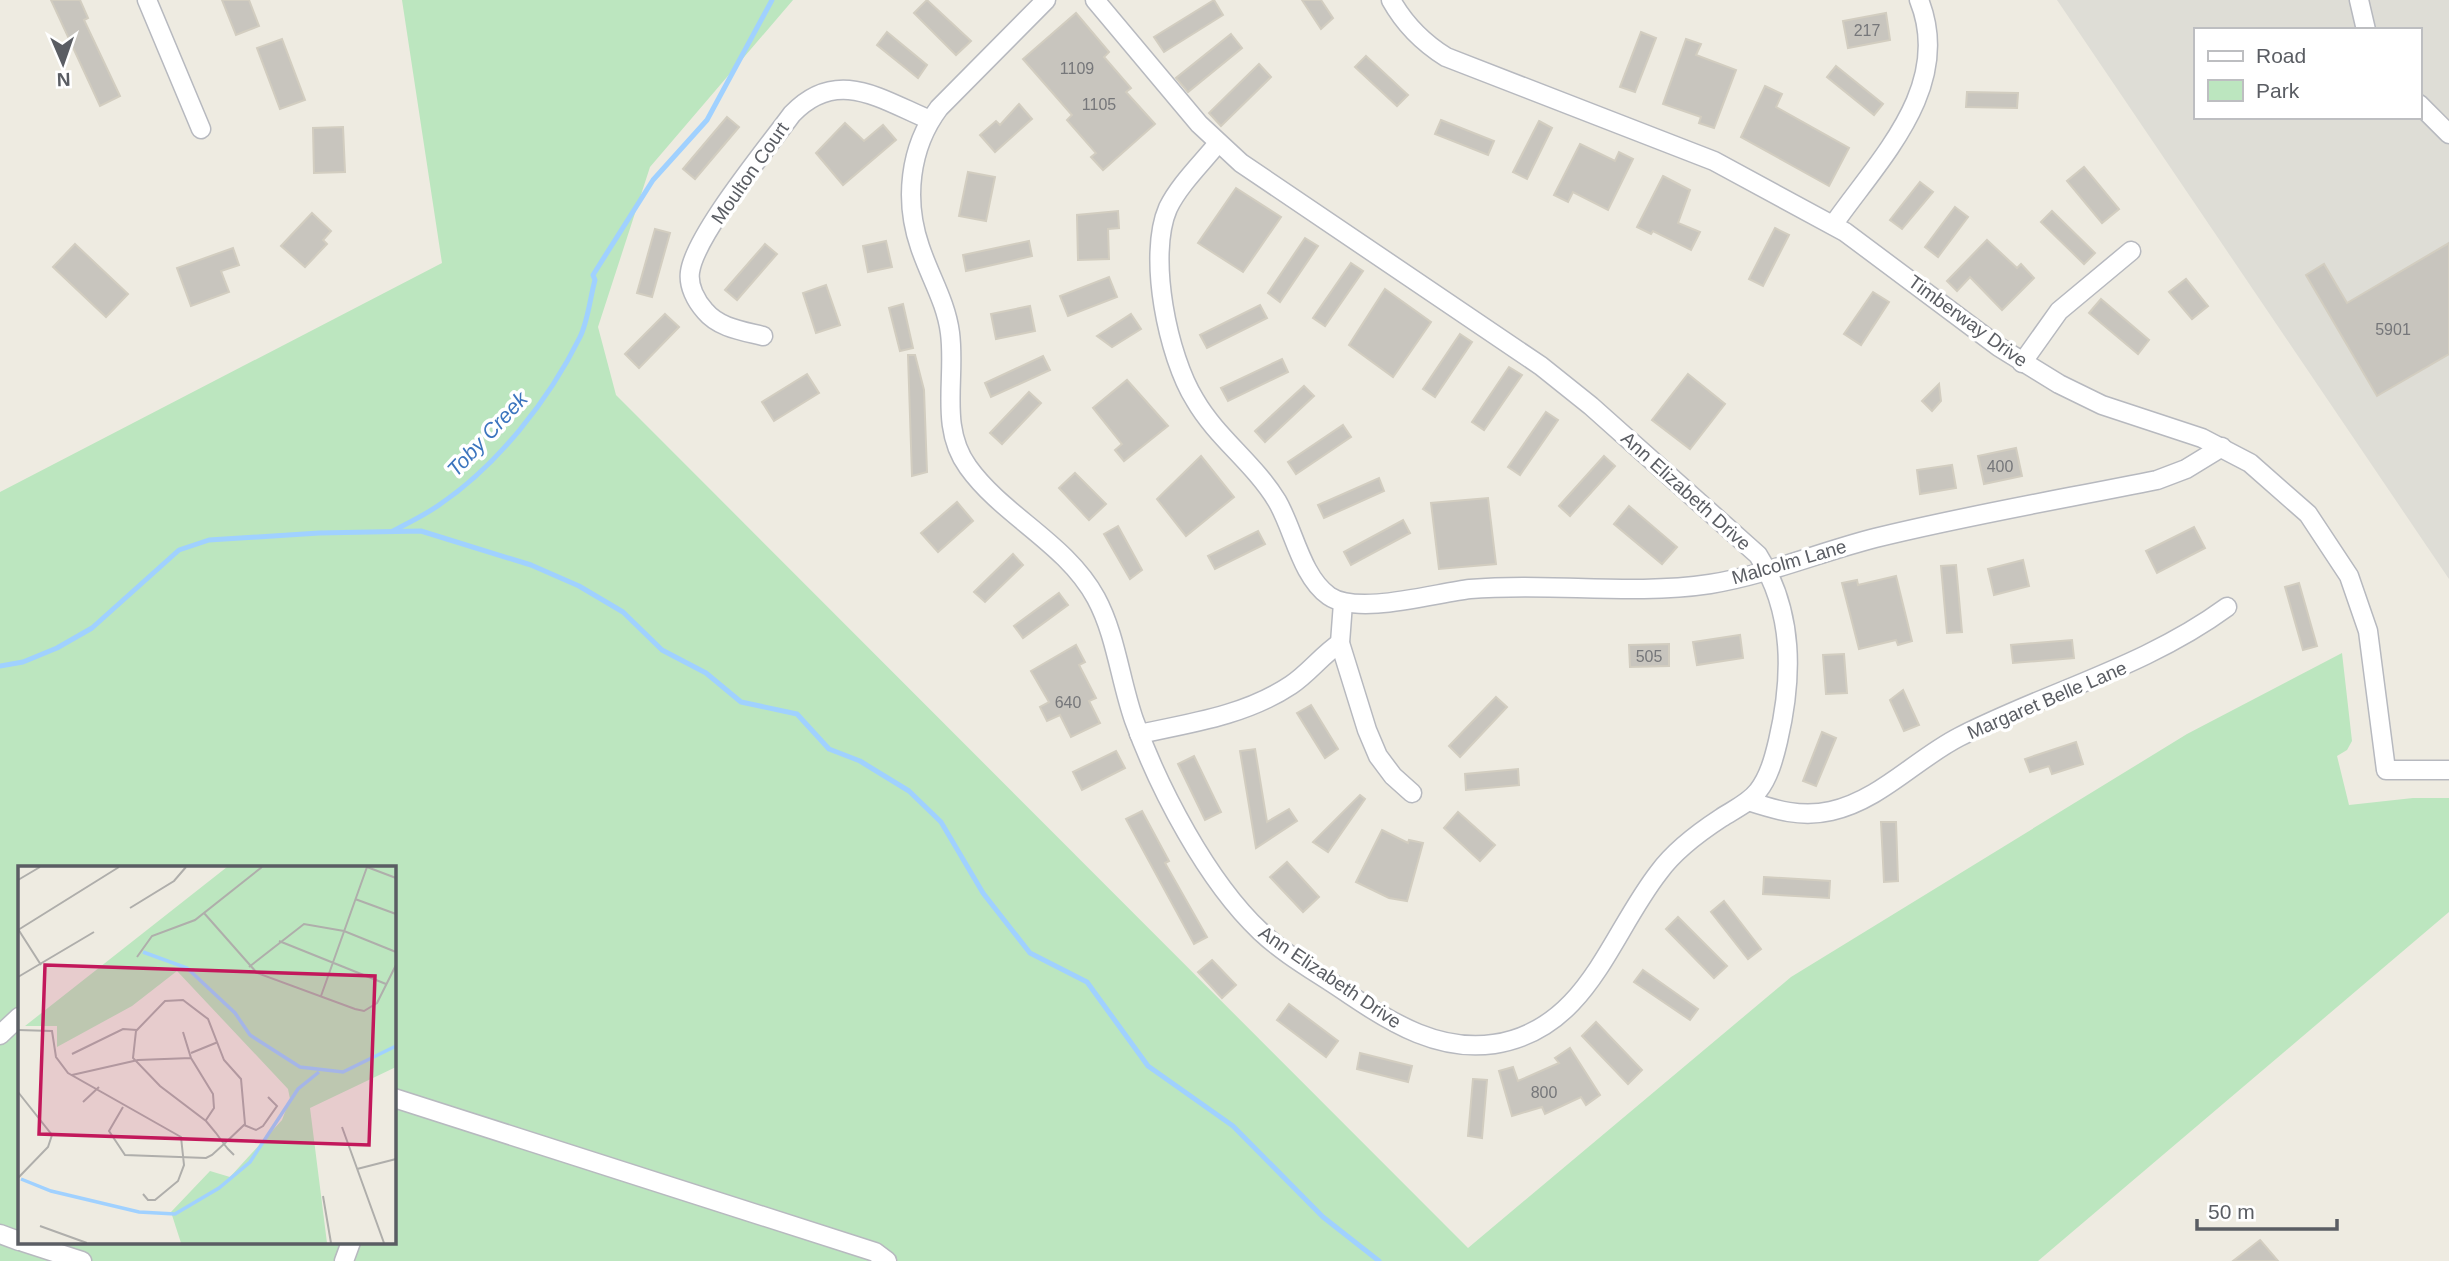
<svg xmlns="http://www.w3.org/2000/svg" width="2449" height="1261" font-family="Arial,sans-serif">
	<style>
		.industrial { fill: #deddd6; fill-rule: evenodd }
		.green { fill: #bce6bf; fill-rule: evenodd }
		.lines { fill: none; stroke-linecap: round; stroke-linejoin: round }
		.stream { stroke: #a0d1ff; stroke-width: 5 }
		.building { fill: #c8c5be; stroke: #d2cdc0; stroke-width: 2 }
		.street-casing { stroke: #b7b9bf; stroke-width: 21 }
		.street { stroke: #fff; stroke-width: 18 }
		.labels { text-anchor: middle; dominant-baseline: central; stroke-width: 7; stroke-linejoin: round; paint-order: stroke }
		.number-label { font-size: 16px; fill: #76777a }
		.street-label { font-size: 19px; fill: #5a5d63; stroke: #fff }
		.water-label { font-size: 21px; font-style: italic; fill: #3c75be; stroke: #fff }
		.inset-river { fill: none; stroke: #a0d1ff; stroke-width: 3.5 }
		.inset-road { fill: none; stroke: #afaeab; stroke-width: 2 }
		.view { fill: #c2185b; fill-opacity: 0.15; stroke: #c2185b; stroke-width: 3.5 }
		.inset-edge { fill: none; stroke: #5a5d63; stroke-width: 3.5 }
	</style>
	<rect width="100%" height="100%" fill="#eeebe1"/>
	<path class="industrial" d="M2057,0H2449V579ZM2195,30H2419V117H2195Z"/>
	<path class="green" d="M402,0H793L650,167L598,327L616,395L1468,1248L1791,977L2187,734L2342,653L2352,741L2347,750L2337,756L2349,805L2413,798H2449V912L2038,1261H0V492L442,263ZM19,867H394V1242H19Z"/>
	<g class="lines">
		<g class="stream">
			<path d="M393,531C408,523 425,515 439,505C497,466 549,400 580,337C588,321 590,298 595,280L593,275L653,180L707,120L772,0"/>
			<polyline points="0,666 23,662 57,648 92,628 179,550 209,540 319,533 421,531 531,565 579,586 623,612 662,650 706,673 741,702 797,714 829,749 860,761 909,791 941,822 983,893 1030,953 1087,982 1148,1066 1233,1126 1323,1217 1379,1261"/>
		</g>
	</g>
	<g class="building">
		<polygon points="51,0 80,0 88,18 84,20 120,96 100,106"/>
		<polygon points="222,0 249,0 259,26 236,35"/>
		<polygon points="927,0 971,41 956,55 914,13"/>
		<polygon points="1214,0 1223,15 1164,52 1154,37"/>
		<polygon points="1302,0 1321,0 1333,18 1321,29"/>
		<polygon points="1076,13 1109,52 1104,57 1131,88 1126,92 1155,124 1103,170 1091,157 1096,153 1067,120 1072,115 1023,59"/>
		<polygon points="1886,13 1890,40 1848,48 1843,21"/>
		<polygon points="887,32 927,65 918,78 877,45"/>
		<polygon points="1641,32 1656,38 1635,92 1620,87"/>
		<polygon points="1231,34 1242,48 1188,92 1176,78"/>
		<polygon points="282,39 305,100 280,109 257,48"/>
		<polygon points="1686,39 1701,44 1696,55 1736,70 1714,128 1699,123 1701,117 1663,104"/>
		<polygon points="1366,56 1408,95 1397,106 1355,67"/>
		<polygon points="1259,64 1271,77 1221,126 1209,113"/>
		<polygon points="1836,66 1883,104 1874,115 1827,77"/>
		<polygon points="1765,86 1782,94 1776,107 1849,148 1829,186 1741,137"/>
		<polygon points="1967,92 2018,93 2017,108 1966,107"/>
		<polygon points="1019,104 1032,119 995,152 980,135 996,121 1000,125"/>
		<polygon points="727,117 739,127 695,179 683,169"/>
		<polygon points="1441,120 1494,141 1488,155 1435,134"/>
		<polygon points="1539,121 1552,128 1527,179 1513,172"/>
		<polygon points="845,123 864,141 883,125 896,140 843,185 816,153"/>
		<polygon points="343,127 345,172 314,173 313,128"/>
		<polygon points="1580,144 1615,161 1619,152 1633,159 1608,210 1573,192 1568,202 1554,195"/>
		<polygon points="2084,167 2119,209 2102,223 2067,181"/>
		<polygon points="968,172 995,177 986,221 959,216"/>
		<polygon points="1663,176 1690,190 1678,223 1700,232 1691,250 1653,231 1651,234 1637,227"/>
		<polygon points="1920,182 1933,192 1902,229 1890,220"/>
		<polygon points="1236,188 1281,217 1243,272 1198,243"/>
		<polygon points="1955,207 1968,217 1938,257 1925,247"/>
		<polygon points="1118,211 1119,228 1108,229 1109,259 1078,260 1077,215"/>
		<polygon points="2052,211 2095,253 2084,264 2041,222"/>
		<polygon points="312,213 331,231 323,240 327,244 305,267 281,246"/>
		<polygon points="1775,228 1789,235 1763,286 1749,279"/>
		<polygon points="655,229 670,233 652,297 637,293"/>
		<polygon points="1305,238 1318,246 1280,302 1268,293"/>
		<polygon points="1987,240 2017,268 2021,264 2034,278 2002,310 1970,277 1957,291 1947,281"/>
		<polygon points="886,241 892,267 868,272 863,246"/>
		<polygon points="1029,241 1032,256 966,271 963,255"/>
		<polygon points="2449,243 2449,354 2377,396 2306,275 2324,264 2347,303"/>
		<polygon points="75,244 128,294 106,317 53,267"/>
		<polygon points="765,244 777,254 737,300 725,290"/>
		<polygon points="233,248 239,265 221,271 229,292 191,306 177,268"/>
		<polygon points="1351,263 1363,271 1325,326 1313,318"/>
		<polygon points="1109,277 1117,297 1068,316 1060,296"/>
		<polygon points="2186,279 2208,306 2192,319 2169,292"/>
		<polygon points="826,285 840,325 816,333 803,293"/>
		<polygon points="1385,289 1431,322 1393,377 1349,345"/>
		<polygon points="1873,292 1889,302 1861,345 1844,334"/>
		<polygon points="2101,299 2149,340 2138,354 2089,313"/>
		<polygon points="903,304 913,348 900,351 889,308"/>
		<polygon points="1260,305 1267,318 1207,348 1200,335"/>
		<polygon points="1030,306 1035,331 996,339 991,314"/>
		<polygon points="665,314 679,327 639,368 625,354"/>
		<polygon points="1131,314 1141,329 1112,347 1097,336"/>
		<polygon points="1460,334 1472,342 1435,397 1423,389"/>
		<polygon points="908,355 915,355 924,390 927,472 912,476"/>
		<polygon points="1043,356 1050,370 991,397 985,383"/>
		<polygon points="1282,359 1288,372 1228,401 1221,388"/>
		<polygon points="1509,367 1522,375 1484,430 1472,422"/>
		<polygon points="807,374 819,393 774,421 762,402"/>
		<polygon points="1688,374 1725,404 1690,449 1652,420"/>
		<polygon points="1127,380 1168,426 1124,461 1115,450 1122,444 1093,408"/>
		<polygon points="1939,384 1941,401 1932,411 1922,401"/>
		<polygon points="1304,386 1314,396 1265,442 1255,431"/>
		<polygon points="1029,392 1041,403 1002,444 990,433"/>
		<polygon points="1546,412 1558,420 1520,475 1508,467"/>
		<polygon points="1343,425 1351,437 1296,474 1288,462"/>
		<polygon points="2016,448 2022,476 1984,484 1978,456"/>
		<polygon points="1201,456 1234,497 1186,536 1157,499"/>
		<polygon points="1604,456 1615,466 1570,516 1559,506"/>
		<polygon points="1952,465 1956,488 1920,494 1917,470"/>
		<polygon points="1075,473 1106,504 1089,520 1059,488"/>
		<polygon points="1379,478 1384,491 1324,518 1318,505"/>
		<polygon points="1488,498 1496,564 1439,569 1431,503"/>
		<polygon points="957,502 973,521 938,552 921,533"/>
		<polygon points="1629,506 1677,547 1662,564 1614,524"/>
		<polygon points="1403,520 1410,533 1351,565 1344,552"/>
		<polygon points="1118,526 1142,570 1130,579 1104,534"/>
		<polygon points="2194,527 2205,548 2157,573 2146,551"/>
		<polygon points="1258,531 1265,544 1215,569 1208,556"/>
		<polygon points="1013,554 1023,565 985,602 974,592"/>
		<polygon points="2023,560 2029,586 1994,595 1988,569"/>
		<polygon points="1956,565 1962,632 1947,633 1941,566"/>
		<polygon points="1896,576 1912,641 1898,645 1896,640 1859,649 1842,583 1857,580 1858,585"/>
		<polygon points="2299,583 2317,646 2303,650 2285,587"/>
		<polygon points="1059,593 1068,605 1023,638 1014,626"/>
		<polygon points="1740,635 1743,658 1697,665 1693,642"/>
		<polygon points="2072,640 2074,658 2013,663 2011,645"/>
		<polygon points="1669,644 1669,666 1630,667 1629,645"/>
		<polygon points="1076,645 1085,662 1079,665 1096,698 1089,701 1100,723 1071,737 1060,715 1047,721 1040,707 1049,702 1031,671"/>
		<polygon points="1844,654 1847,693 1826,694 1823,655"/>
		<polygon points="1903,690 1919,725 1904,731 1890,700"/>
		<polygon points="1496,697 1507,707 1460,757 1449,746"/>
		<polygon points="1311,705 1338,749 1325,758 1297,713"/>
		<polygon points="1822,732 1836,738 1816,786 1803,781"/>
		<polygon points="2076,742 2083,764 2052,774 2049,766 2030,772 2025,759"/>
		<polygon points="1255,749 1267,822 1289,809 1297,821 1256,848 1240,751"/>
		<polygon points="1116,751 1125,768 1082,790 1073,772"/>
		<polygon points="1194,756 1221,812 1205,820 1178,764"/>
		<polygon points="1518,769 1519,785 1466,790 1465,774"/>
		<polygon points="1360,795 1365,799 1328,852 1313,842"/>
		<polygon points="1142,811 1169,861 1165,863 1207,937 1194,944 1126,819"/>
		<polygon points="1458,812 1495,845 1480,861 1444,828"/>
		<polygon points="1881,822 1896,822 1898,881 1884,882"/>
		<polygon points="1382,830 1408,843 1409,840 1423,843 1407,901 1389,898 1356,882"/>
		<polygon points="1287,862 1319,897 1303,912 1270,877"/>
		<polygon points="1764,877 1830,881 1829,898 1763,894"/>
		<polygon points="1724,901 1761,949 1748,959 1711,912"/>
		<polygon points="1678,917 1727,966 1714,978 1666,929"/>
		<polygon points="1212,960 1236,985 1222,998 1198,972"/>
		<polygon points="1643,970 1698,1009 1690,1020 1634,982"/>
		<polygon points="1289,1004 1338,1041 1326,1057 1277,1020"/>
		<polygon points="1596,1022 1642,1070 1628,1084 1582,1036"/>
		<polygon points="1570,1048 1600,1095 1586,1105 1581,1097 1545,1114 1542,1107 1512,1116 1499,1071 1513,1067 1518,1081 1559,1063 1555,1058"/>
		<polygon points="1360,1053 1412,1066 1408,1082 1357,1069"/>
		<polygon points="1473,1079 1487,1080 1482,1138 1468,1136"/>
		<polygon points="2260,1240 2278,1261 2233,1261"/>
	</g>
	<g class="lines">
		<defs>
			<g id="street">
				<polyline points="147,0 201,129"/>
				<path d="M1046,0L939,108C909,148 904,201 920,247C930,277 946,302 950,333C956,379 939,427 968,467C1003,516 1066,543 1096,598C1116,635 1120,680 1134,720C1159,789 1207,881 1260,931C1286,956 1320,974 1350,995C1393,1024 1440,1052 1494,1044C1587,1030 1609,936 1659,872C1675,850 1698,833 1721,818C1733,810 1749,803 1758,791C1769,777 1774,758 1778,741C1793,677 1794,612 1758,555L1591,406L1541,366L1241,163L1199,124L1095,0"/>
				<path d="M1391,0C1405,25 1422,42 1446,57L1714,161L1845,232L1999,347L2059,384L2102,405L2202,438L2250,463L2308,514L2349,576L2368,631L2386,770H2449"/>
				<polyline points="2359,0 2366,30"/>
				<polyline points="2419,104 2449,134"/>
				<path d="M1218,143C1202,163 1179,185 1168,208C1147,256 1168,357 1195,400C1217,438 1254,463 1277,501C1294,530 1301,576 1329,596C1358,616 1435,593 1470,589C1550,582 1630,596 1710,584C1766,575 1820,552 1875,538C1968,515 2063,499 2157,480L2186,469L2222,447"/>
				<path d="M1833,225C1879,159 1954,87 1919,0"/>
				<path d="M763,336C743,331 719,328 705,311C696,301 688,286 690,272C695,235 768,147 792,114C837,67 880,99 930,120"/>
				<polyline points="2022,363 2059,311 2131,251"/>
				<polyline points="1343,603 1340,643 1367,730 1378,756 1393,776 1412,793"/>
				<path d="M1139,734C1192,723 1246,715 1291,685C1309,673 1322,655 1340,643"/>
				<path d="M1748,801C1776,810 1801,818 1831,811C1880,800 1916,759 1959,737C2049,691 2145,667 2227,607"/>
				<polyline points="0,1035 19,1017"/>
				<polyline points="394,1098 875,1252 887,1261"/>
				<polyline points="0,1234 19,1241"/>
				<polyline points="23,1242 82,1261"/>
				<polyline points="344,1261 351,1242"/>
			</g>
		</defs>
		<use href="#street" class="street-casing"/>
		<use href="#street" class="street"/>
	</g>
	<g class="labels">
		<g class="number-label">
			<text x="1867" y="30">217</text>
			<text x="1077" y="68">1109</text>
			<text x="1099" y="104">1105</text>
			<text x="2393" y="329">5901</text>
			<text x="2000" y="466">400</text>
			<text x="1649" y="656">505</text>
			<text x="1068" y="702">640</text>
			<text x="1544" y="1092">800</text>
		</g>
		<g class="street-label">
			<text transform="translate(750 173) rotate(-55)">Moulton Court</text>
			<text transform="translate(1968 321) rotate(36)">Timberway Drive</text>
			<text transform="translate(1686 491) rotate(42)">Ann Elizabeth Drive</text>
			<text transform="translate(1789 562) rotate(-16)">Malcolm Lane</text>
			<text transform="translate(2047 700) rotate(-23)">Margaret Belle Lane</text>
			<text transform="translate(1330 977) rotate(34)">Ann Elizabeth Drive</text>
		</g>
		<g class="water-label">
			<text transform="translate(487 434) rotate(-47)">Toby Creek</text>
		</g>
	</g>
	<g transform="translate(18 866)">
		<rect width="378" height="378" fill="#eeebe1"/>
		<path d="M209,1H378V201L292,242L309,377H163L153,346L192,305L212,311L264,254L272,233L270,223L159,105L114,140L39,181V160H7Z" fill="#bce6bf"/>
		<path class="inset-river" d="M125,86L169,102L217,147L232,169L282,201L325,206L378,180M3,313L33,325L121,346L157,348L201,322L232,296L280,223L301,206"/>
		<path class="inset-road" d="M349,1L378,12M0,14L22,1M337,33L378,48M112,42L156,15L168,1M186,47L239,107L337,143L346,145L359,137L378,99M0,63L23,99M0,64L101,1M261,75L368,118M119,91L134,70L177,54L244,1M231,101L286,58L326,65L378,86M0,111L76,66M303,130L349,1M0,164L34,165L38,191L50,207L163,271L166,299L160,315L137,334H130L125,328M165,166L173,192L195,228L196,242L188,254M173,187L200,176M54,188L105,163L119,164M54,209L120,194L173,192M0,226L34,269L30,281L0,312M65,236L81,221M105,241L91,265L107,289L188,292L194,289L206,278L227,258L223,213L206,194L190,153L165,134L147,135L118,165L115,192L142,220L188,255L198,267L206,278L210,283L216,289M226,259L238,264L245,260L259,240L250,231M324,261L366,377M339,303L378,293M305,330L313,377M22,360L69,377"/>
		<path class="view" d="M27,99L357,110L351,279L21,268Z"/>
		<rect width="378" height="378" class="inset-edge"/>
	</g>
	<rect x="2194" y="28" width="228" height="91" fill="#ffffff" stroke="#bdbec1" stroke-width="2"/>
	<rect x="2208" y="51" width="35" height="10" fill="#ffffff" stroke="#bdbec1" stroke-width="2"/>
	<text x="2256" y="63" font-size="21" fill="#5a5d63">Road</text>
	<rect x="2208" y="80" width="35" height="21" fill="#bce6bf" stroke="#bdbec1" stroke-width="2"/>
	<text x="2256" y="98" font-size="21" fill="#5a5d63">Park</text>
	<g transform="translate(63 63) rotate(178)" stroke="#ffffff" stroke-width="5" paint-order="stroke">
	<path d="M0-5L12 26L0 18L-12 26Z" fill="#5a5d63"/>
	<text y="-10" font-size="19" font-weight="bold" text-anchor="middle" fill="#5a5d63">N</text>
	</g>
	<path d="M2197 1219v10h140v-10" fill="none" stroke="#5a5d63" stroke-width="3.5"/>
	<text x="2208" y="1219" font-size="21" fill="#5a5d63" stroke="#ffffff" stroke-width="5" paint-order="stroke">50 m</text>
</svg>
